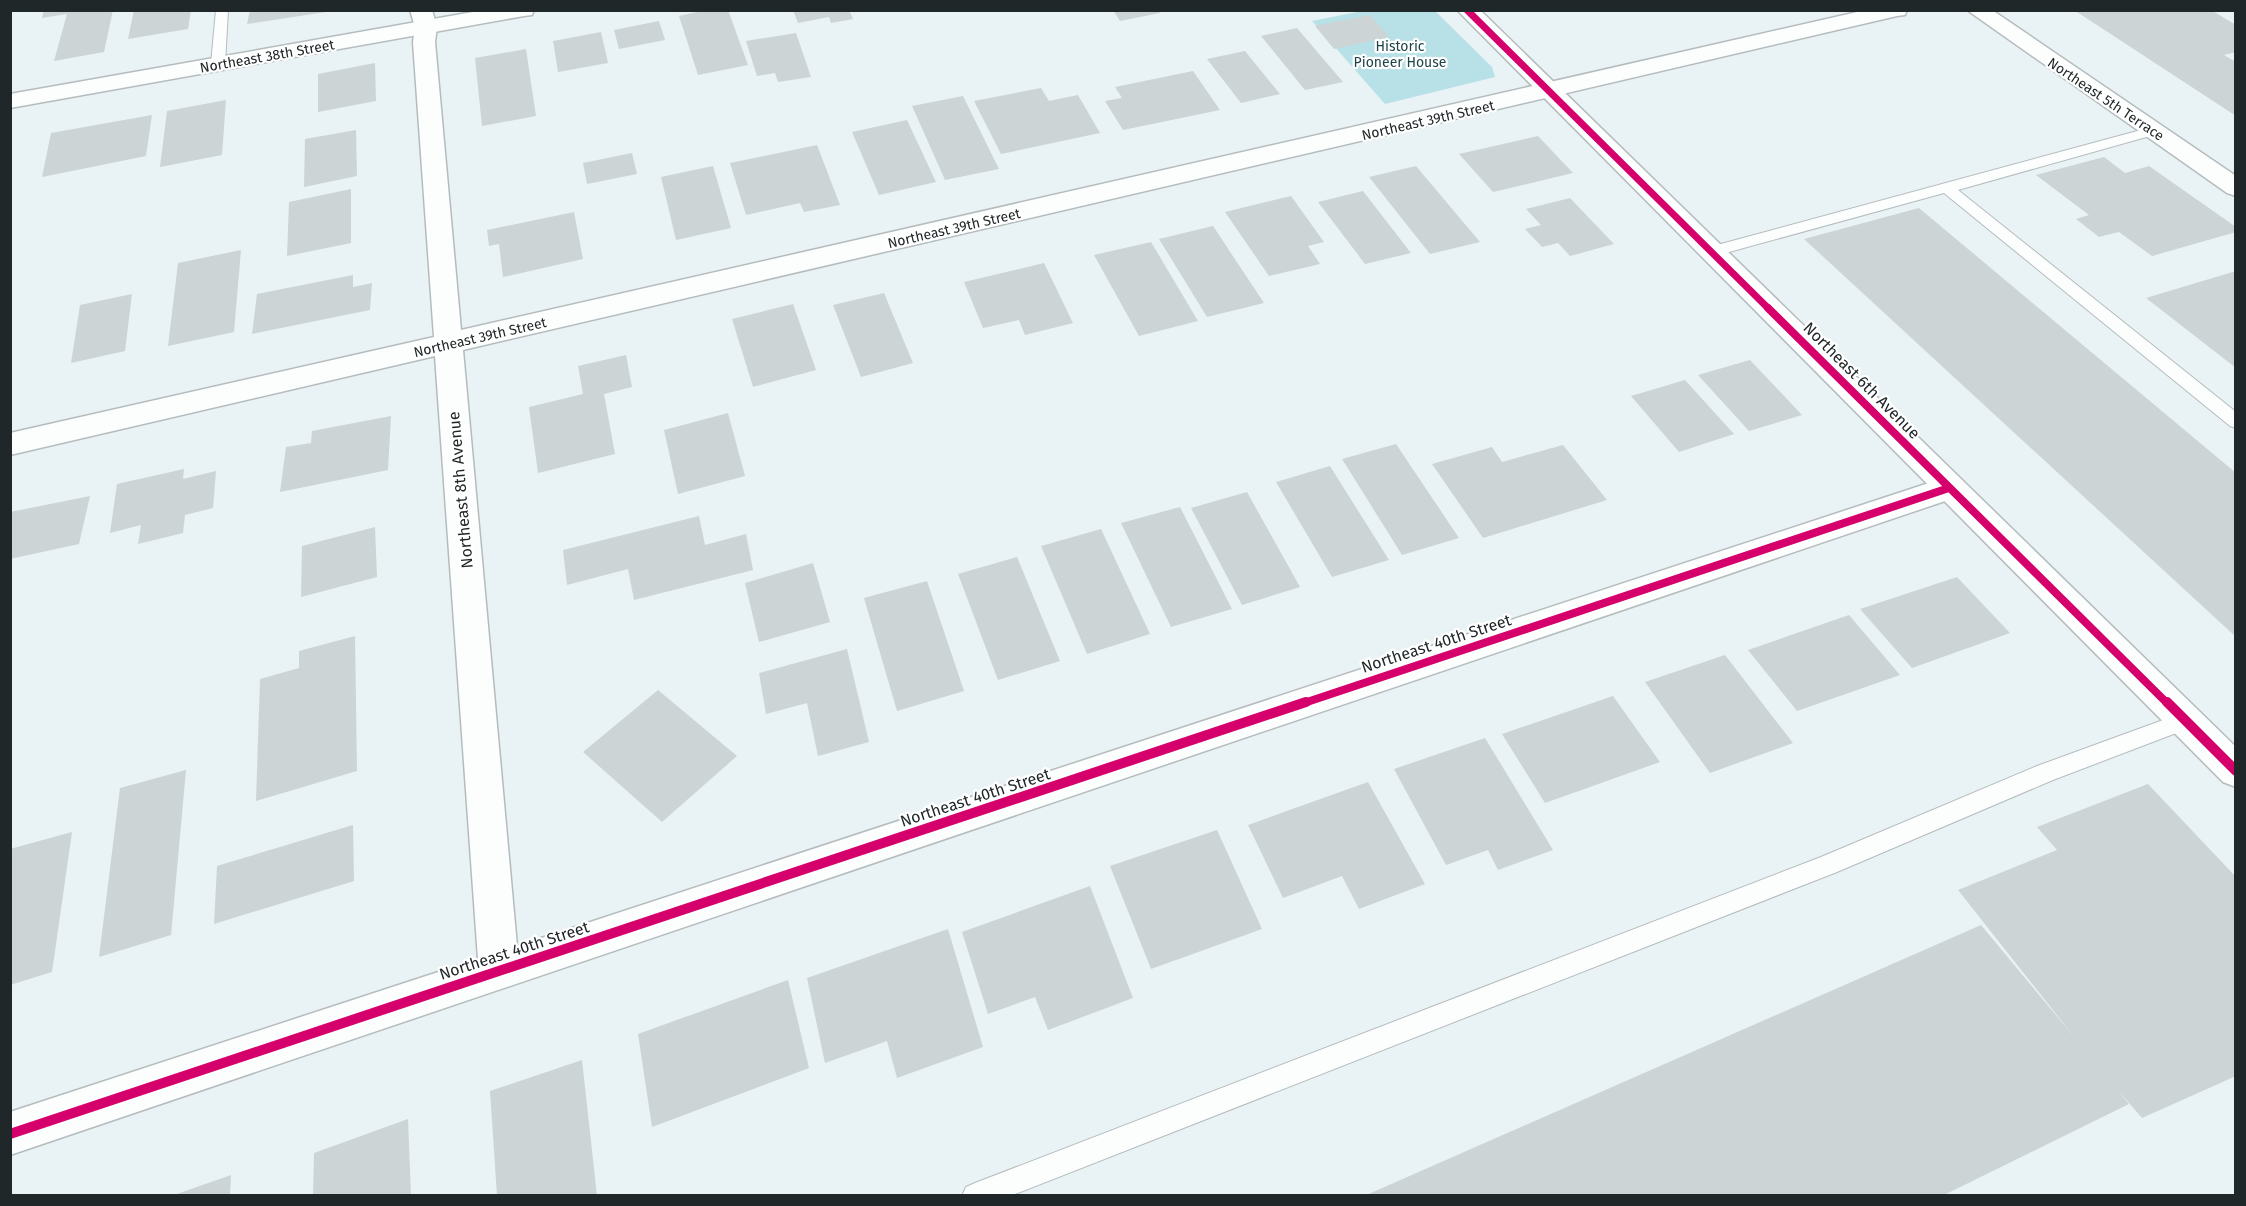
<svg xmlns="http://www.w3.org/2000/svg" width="2246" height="1206" viewBox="0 0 2246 1206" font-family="'Fira Sans',sans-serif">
	<rect width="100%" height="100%" fill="#e9f2f4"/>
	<path fill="#b7e0e7" d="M1362 11H1435L1492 67 1495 77 1385 104 1312 21Z"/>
	<path fill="#cdd4d6" d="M44 10H113L104 52 54 61 67 14 42 18Z
		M134 10H191L188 29 128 39Z
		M250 10H326V12L247 24Z
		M706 10H728L748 65 698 75 679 16Z
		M793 10H849L853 19 831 23 829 17 798 23Z
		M1113 10H1158L1160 13 1120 21Z
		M2074 10H2211L2236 25V52L2224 55 2236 62V116Z
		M1370 15 1389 37 1334 49 1315 26Z
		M659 21 665 40 619 49 614 30Z
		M1297 28 1343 82 1305 90 1261 36Z
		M601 32 608 63 558 72 553 41Z
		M796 33 811 77 778 82 775 73 757 76 746 41Z
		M526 49 536 116 482 126 475 58Z
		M1245 51 1280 94 1241 103 1207 59Z
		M375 63 376 101 318 112V74Z
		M1193 71 1220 110 1123 130 1105 101 1122 98 1115 87Z
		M1041 88 1049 101 1078 95 1100 133 1001 154 974 101Z
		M963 96 999 169 945 180 912 106Z
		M226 100 222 155 160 167 167 111Z
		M152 115 146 156 42 177 51 133Z
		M907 120 936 182 879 195 852 132Z
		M356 130 357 176 304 187 305 139Z
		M1538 136 1573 173 1493 192 1459 154Z
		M817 145 840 205 804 212 800 203 746 215 730 163Z
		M632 153 637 174 587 184 583 163Z
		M2104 157 2125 173 2149 166 2236 227V232L2152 256 2119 232 2099 237 2076 219 2089 215 2036 175Z
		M713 166 731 228 676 240 661 177Z
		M1416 166 1480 242 1430 254 1369 177Z
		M351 189V243L287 256 289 202Z
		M1363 191 1411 253 1365 264 1318 202Z
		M1291 196 1324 242 1308 246 1320 264 1269 276 1225 212Z
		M1570 198 1614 244 1570 256 1558 243 1542 247 1525 229 1541 225 1526 209Z
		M1919 208 2236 473V637L1804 239Z
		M574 212 583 259 503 277 499 244 489 246 487 230Z
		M1213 226 1264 303 1207 317 1159 239Z
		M1151 242 1198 321 1139 336 1094 255Z
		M241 250 234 332 168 346 178 263Z
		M1044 263 1073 323 1025 335 1019 320 983 328 964 282Z
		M2236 271V368L2146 298Z
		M353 275V287L372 283 370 310 252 334 257 294Z
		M884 293 913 363 861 377 833 305Z
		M132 294 125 351 71 363 80 305Z
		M793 304 816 370 753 387 732 319Z
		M626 355 632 387 604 394 615 454 538 473 529 407 583 394 578 366Z
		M1750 360 1802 415 1749 431 1698 375Z
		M1685 380 1734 434 1679 452 1631 396Z
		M728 413 745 476 678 494 664 430Z
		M391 416 388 470 280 492 286 447 311 443 312 431Z
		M1396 444 1459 538 1402 555 1342 459Z
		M1563 445 1607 500 1483 538 1432 464 1492 447 1502 462Z
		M1330 466 1389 560 1332 577 1276 482Z
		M184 469 183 479 216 471 213 508 185 515 183 533 138 544 141 525 110 533 117 484Z
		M1247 492 1300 587 1242 605 1191 508Z
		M90 496 79 544 10 559V512Z
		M1180 507 1232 609 1171 627 1121 523Z
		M699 516 705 545 746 534 753 570 634 600 628 569 567 585 563 550Z
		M375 527 377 577 301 597 302 546Z
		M1101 529 1150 634 1087 654 1041 546Z
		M1017 557 1060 661 998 680 958 574Z
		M813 563 830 622 759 642 745 583Z
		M1957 577 2010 633 1912 668 1860 609Z
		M927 581 964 691 897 711 864 598Z
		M1849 615 1900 675 1797 711 1748 650Z
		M355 636 357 771 256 801 260 679 299 668V651Z
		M847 649 869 742 818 756 807 703 766 714 759 673Z
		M1725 655 1793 743 1710 773 1645 682Z
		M658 690 737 756 662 822 583 752Z
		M1613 696 1660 762 1545 803 1502 734Z
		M1485 738 1553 850 1498 870 1488 850 1446 865 1394 769Z
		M186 770 171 935 99 957 120 788Z
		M1368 782 1425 884 1359 909 1342 876 1283 898 1248 825Z
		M2148 784 2236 877V1076L2142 1118 2117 1089 2129 1104 1942 1196H1364L1981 925 2075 1038 1958 890 2057 850 2037 827Z
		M353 825 354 881 214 924 217 866Z
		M1217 830 1262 929 1151 969 1110 866Z
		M72 832 52 972 10 985V849Z
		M1090 886 1133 998 1048 1030 1035 997 988 1014 962 932Z
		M948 929 983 1047 897 1078 887 1041 825 1063 807 978Z
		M788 980 809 1068 652 1127 638 1034Z
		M582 1060 597 1196H497L490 1091Z
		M408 1119 411 1196H313L314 1153Z
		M231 1175 230 1196H174V1195Z"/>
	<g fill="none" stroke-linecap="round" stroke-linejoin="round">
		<defs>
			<path id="service" d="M216 10H228L225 64 218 68 211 64Z
				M2152 127 2159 131 2157 134 1958 190 2236 412V428L2230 426 1944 193 1711 257 1703 252 1706 248Z
				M2185 712 2192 715 2195 721 2192 727 2053 780 1837 872 1010 1196H962L966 1187 975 1183 1821 857 2037 766Z"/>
			<path id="minor" d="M410 10H432L437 27 435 42 461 330 1866 10H1907L1905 15 1897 16 463 350 517 946 1938 480 1949 476 1960 480 1964 488 1960 496 10 1155V1112L478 959 435 356 10 455V433L434 337 413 42 415 27Z
				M1967 10H1992L2236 176V196L2227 193Z"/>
			<path id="tertiary" d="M484 10H534L532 15 524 16 10 108V94Z
				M1457 10H1480L2236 747V787L2223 782Z"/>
		</defs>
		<use href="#service" stroke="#b5bcbe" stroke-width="2"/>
		<use href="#minor" stroke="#b5bcbe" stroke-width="3"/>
		<use href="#tertiary" stroke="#b5bcbe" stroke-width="3"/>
		<use href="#service" fill="#fcfdfd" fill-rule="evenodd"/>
		<use href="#minor" fill="#fcfdfd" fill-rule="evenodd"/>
		<use href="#tertiary" fill="#fcfdfd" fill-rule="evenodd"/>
		<defs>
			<path id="cycleway-far2" d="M1467 10 1770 310"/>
			<path id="cycleway-far1" d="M1768 308 2168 704
				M1301 704 1949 488"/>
			<path id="cycleway" d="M2167 702 2236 771
				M10 1134 1306 702"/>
		</defs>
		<use href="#cycleway-far2" stroke="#fff" stroke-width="10"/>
		<use href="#cycleway-far1" stroke="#fff" stroke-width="12"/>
		<use href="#cycleway" stroke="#fff" stroke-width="14"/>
		<use href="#cycleway-far2" stroke="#d6006c" stroke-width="7"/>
		<use href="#cycleway-far1" stroke="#d6006c" stroke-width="8"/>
		<use href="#cycleway" stroke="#d6006c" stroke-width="10"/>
	</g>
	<g text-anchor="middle" stroke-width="4.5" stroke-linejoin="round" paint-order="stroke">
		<g font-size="14" fill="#1f4348" stroke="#fff">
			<text x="1400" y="51">Historic<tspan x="1400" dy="16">Pioneer House</tspan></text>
		</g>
		<g font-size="14" fill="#202728" stroke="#fff">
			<text transform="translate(267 56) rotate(-10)" y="5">Northeast 38th Street</text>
			<text transform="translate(2106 99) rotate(34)" y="5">Northeast 5th Terrace</text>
			<text transform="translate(1428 120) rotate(-13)" y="5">Northeast 39th Street</text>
			<text transform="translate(954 228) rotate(-13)" y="5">Northeast 39th Street</text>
			<text transform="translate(480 337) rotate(-13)" y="5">Northeast 39th Street</text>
		</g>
		<g font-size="16" fill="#202728" stroke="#fff">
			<text transform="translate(1862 380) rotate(45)" y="6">Northeast 6th Avenue</text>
			<text transform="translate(460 490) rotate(-95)" y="6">Northeast 8th Avenue</text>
			<text transform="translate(1436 643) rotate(-18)" y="6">Northeast 40th Street</text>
			<text transform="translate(975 797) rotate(-18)" y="6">Northeast 40th Street</text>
			<text transform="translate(514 950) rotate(-18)" y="6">Northeast 40th Street</text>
		</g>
	</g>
	<rect width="2246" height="1206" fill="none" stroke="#202728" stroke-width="24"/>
</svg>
